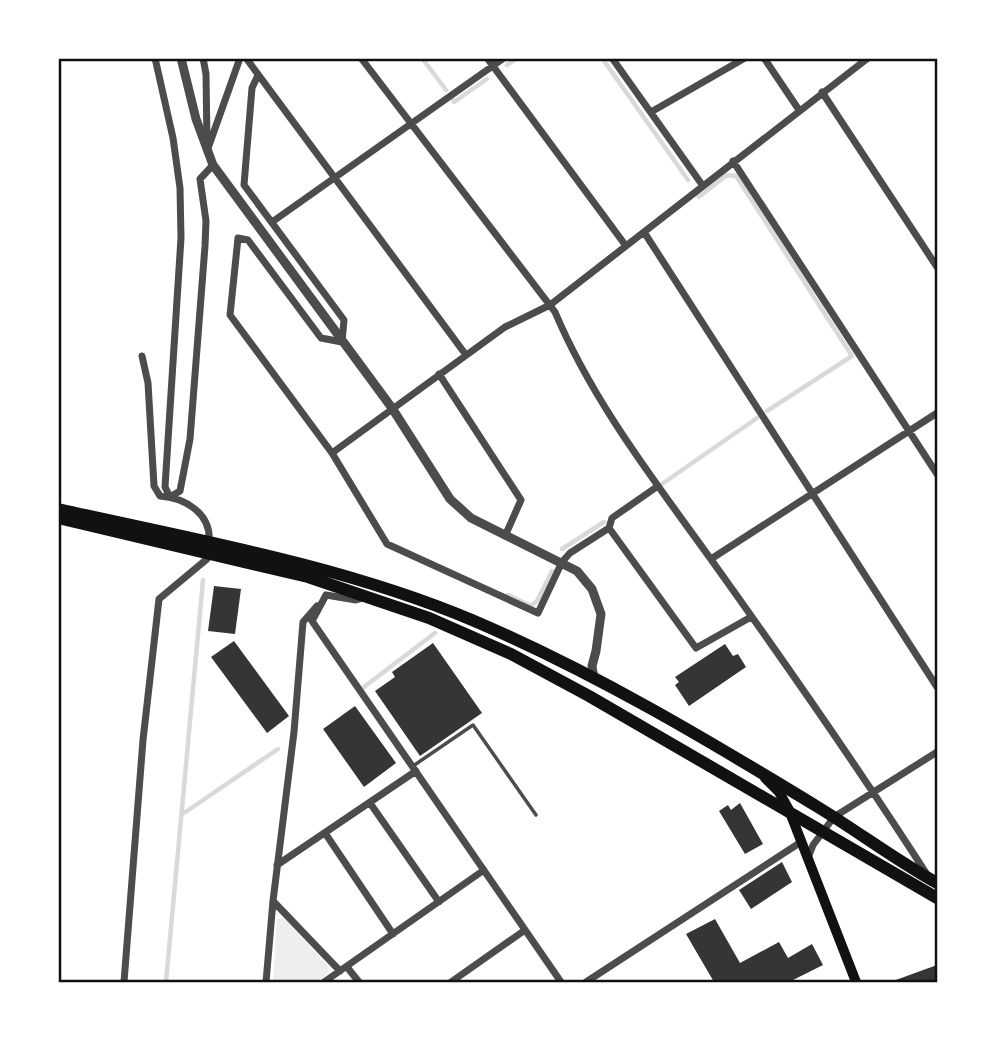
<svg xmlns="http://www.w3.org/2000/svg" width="995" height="1040" viewBox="0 0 995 1040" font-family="Lato,sans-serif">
	<rect width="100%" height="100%" fill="#fff"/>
	<path fill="#eee" d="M284 918 328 966 329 973 316 982H273L277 919Z"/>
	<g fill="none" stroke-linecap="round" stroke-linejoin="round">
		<path stroke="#d9d9d9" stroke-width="4.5" d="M422 58 446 90
			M602 58 688 180
			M507 65 517 58
			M453 100 454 102 487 79
			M698 195 699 197 727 175 736 176 852 356 767 411
			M662 484 757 418
			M562 549 604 522
			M508 595 531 606 537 601 552 571
			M364 687 435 633
			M184 813 278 749
			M166 982 203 580"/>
	</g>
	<path fill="#353535" d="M214 586 241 589 235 634 208 631Z
		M234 641 289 716 267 733 211 657Z
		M433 643 482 713 420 756 375 691 395 677 392 672Z
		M725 644 733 656 738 654 746 667 689 706 675 685 679 682 675 677Z
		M355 706 396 763 364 787 323 729Z
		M740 803 763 844 745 854 719 811 728 805 731 810Z
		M782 862 792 882 751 909 739 890Z
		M715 919 740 963 779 942 788 958 812 944 823 965 789 982H714L686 934Z
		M937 965V982H893V981Z"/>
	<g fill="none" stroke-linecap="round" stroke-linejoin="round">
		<path stroke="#4c4c4c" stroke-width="3.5" d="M413 766 473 725 536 815"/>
		<path stroke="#4c4c4c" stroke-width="7" d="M155 58 173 138 180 188 181 238 165 487 170 497
			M203 58 206 74 207 144
			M246 58 466 355
			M361 58 555 312C593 402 654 480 710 558 783 660 858 767 926 873
			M487 58 626 246
			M612 58 703 186
			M764 58 799 110
			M258 75 252 88 244 185 344 320 342 342 321 338 248 240 238 238 230 315 332 453 387 544 538 613 562 562 570 553 609 528 696 648 751 617
			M822 92 937 267
			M651 112 745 58
			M207 151 240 58
			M733 161 937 474
			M272 222 504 58
			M644 232 937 687
			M142 356 148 383 154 486 160 496C186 498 212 514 209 543
			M439 374 521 500 505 536
			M332 453 505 327 550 305 868 58
			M170 497 180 491 190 439 205 246 206 221 200 179 213 165
			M609 528 612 518 658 486
			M711 559 937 413
			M326 595 312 621 561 982
			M326 595 356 600 363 598
			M370 803 439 902
			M325 833 393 934
			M808 858 813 845 834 817 937 752
			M277 865 416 771
			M273 901 340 971
			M347 967 359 982
			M124 982 143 740 159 599 207 559 208 552
			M266 982 273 901 294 732 303 622 317 606
			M324 982 484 870
			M451 982 525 930
			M586 982 801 842"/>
		<path stroke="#4c4c4c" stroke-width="9" d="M181 58 196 119 213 165 392 408 450 499 471 518 577 571 592 589 601 614 596 651 592 666 594 679"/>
		<path stroke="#111" stroke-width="10" d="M765 778 779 792 789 810 856 982"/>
		<path stroke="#111" stroke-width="12" d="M58 509C196 540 341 565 472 620 594 672 708 740 821 809 860 833 897 861 937 883
			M58 518 308 577 429 618 511 654 589 696 937 898"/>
	</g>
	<rect width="995" height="1040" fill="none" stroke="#ffffff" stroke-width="119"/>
	<rect x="60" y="60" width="876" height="921" fill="none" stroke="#111" stroke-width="2.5"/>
</svg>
